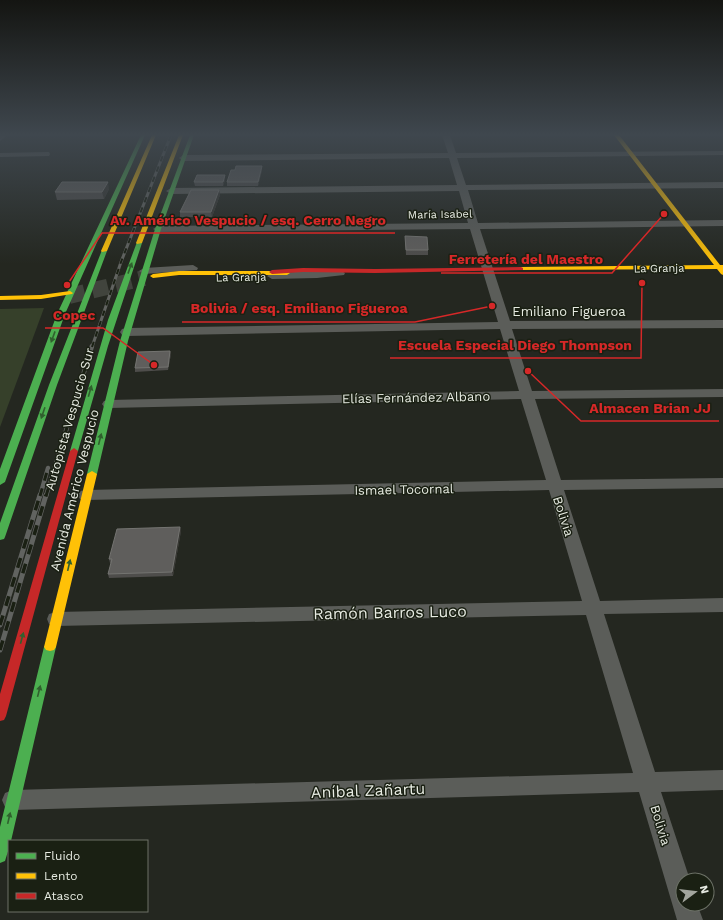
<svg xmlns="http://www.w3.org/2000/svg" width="723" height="920" viewBox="0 0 723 920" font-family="'Work Sans',sans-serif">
	<rect width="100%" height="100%" fill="#242720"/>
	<path fill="#36402a" d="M44 308 0 427V309Z"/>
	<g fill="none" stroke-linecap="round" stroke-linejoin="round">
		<path stroke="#41443d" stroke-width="16" stroke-dasharray="16 8" stroke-linecap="butt" d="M69 296 144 278"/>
		<path fill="#5b5d59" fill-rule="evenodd" d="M0 135H8L0 141Z
			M442 135H450L456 153 723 151V155L457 158 466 185 723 182V188L468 190 478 223 723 220V226L480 229 510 321 723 320V328L512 329 532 391 723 389V397L535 399 561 480 723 478V488L564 490 600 601 723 598V612L604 614 655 772 723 770V790L661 792 690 880H683V904H697L703 920H677L639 792 13 810 5 807 2 800 5 793 13 790 633 773 586 615 56 626 49 624 47 619 49 614 56 612 582 601 549 490 86 500 80 499 78 495 80 491 86 490 546 480 521 399 109 408 104 407 102 404 104 401 109 400 519 391 500 329 126 336 122 335 120 332 122 329 126 328 498 322 470 229 158 232 153 229 158 226 468 223 459 191 171 194 166 191 171 188 457 185 449 158 183 161 179 158 183 155 448 153Z
			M46 152H49L50 154 49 156 0 157V153Z
			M193 265 198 268 197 270 144 274 139 271 144 268Z
			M340 270 345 273 344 275 317 278 272 279 267 276 272 273Z"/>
		<path fill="#4caf50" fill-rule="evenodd" d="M141 135H145L65 314 5 482 0 485V469L57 314Z
			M190 135H194L161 229 128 341 97 474 92 477 89 476 87 474 120 341 155 229Z
			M137 242 142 243 108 346 78 451 74 454 71 453 70 451 108 320Z
			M102 250 107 251 57 385 5 537 4 539 0 540V523L49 385Z
			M50 643 54 644 56 647 11 841H9V848L5 861 0 863V827L44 647 46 644Z"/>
		<path fill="#ffc107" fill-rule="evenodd" d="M152 135H156L107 251 102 252 101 251Z
			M179 135H183L142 243 137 244 136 243Z
			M614 135H619L720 265H723V275L721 274 717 269 519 270V268L521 267 714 265Z
			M179 271H287L290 273 287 275H179L153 278 150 276 153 274Z
			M70 291 73 293 72 294 41 299 0 300V296L41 295Z
			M92 471 97 474 56 647 54 650 50 651 46 650 44 647 87 474Z"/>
		<path fill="#c62828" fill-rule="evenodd" d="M521 267 523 268V270L375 273 303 272 272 274 269 272 272 270 303 268 375 269Z
			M74 448 78 451 6 716 4 720 0 721V694L70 451Z"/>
		<defs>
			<path id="rail-far2" d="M92 347 121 262 171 135"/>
			<path id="rail-far1" d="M40 496 48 468
				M46 496 92 346"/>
			<path id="rail" d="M0 625 40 495
				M0 650 46 495"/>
		</defs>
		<use href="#rail-far2" stroke="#616360" stroke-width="3"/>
		<use href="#rail-far1" stroke="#616360" stroke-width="4.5"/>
		<use href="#rail" stroke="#616360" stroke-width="5"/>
		<use href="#rail-far2" stroke="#1a2013" stroke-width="2" stroke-dasharray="5.5" stroke-linecap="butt"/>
		<use href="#rail-far1" stroke="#1a2013" stroke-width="3" stroke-dasharray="8" stroke-linecap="butt"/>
		<use href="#rail" stroke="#1a2013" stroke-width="3.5" stroke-dasharray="10" stroke-linecap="butt"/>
	</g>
	<path fill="#4e4d4b" d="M262 170 258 186H227V182Z
		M225 180 223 186H195L194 182Z
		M109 189 104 199 57 200 55 192Z
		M219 190 220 195 212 217H180V212Z
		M405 236 428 250V255H406Z
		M170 351 171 354 168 370 135 372V368Z
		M180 527 181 531 173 576 109 578 108 574 111 563H110L109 559Z"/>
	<path fill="#373733" d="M262 166V170L258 186V182Z
		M225 175V180L223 186V182Z
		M108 182 109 189 104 199 102 192Z
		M219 190 220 195 212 217 211 212Z
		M170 351 171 354 168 370V367Z
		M180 527 181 531 173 576 172 572Z"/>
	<path fill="#5f5e5c" stroke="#747471" d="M236 166H262L258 182H227L231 170H235Z
		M197 175H225L223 182H194Z
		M62 182H108L102 192H55Z
		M191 190H219L211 212H180Z
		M405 236 427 237 428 250H406Z
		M170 351 168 367 135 368 138 352Z
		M180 527 172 572 108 574 112 559H109L117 529Z"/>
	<defs><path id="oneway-solid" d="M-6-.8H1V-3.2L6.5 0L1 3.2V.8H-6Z"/></defs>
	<g fill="#30602e">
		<use href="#oneway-solid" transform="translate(130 268) rotate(-70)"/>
		<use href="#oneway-solid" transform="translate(53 337) rotate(110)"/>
		<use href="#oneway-solid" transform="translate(90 391) rotate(-74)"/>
		<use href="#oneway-solid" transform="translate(43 413) rotate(109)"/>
		<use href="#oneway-solid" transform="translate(100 439) rotate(-76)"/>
		<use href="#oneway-solid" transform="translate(69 565) rotate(-77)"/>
		<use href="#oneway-solid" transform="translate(22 638) rotate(-75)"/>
		<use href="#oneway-solid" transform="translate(39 691) rotate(-76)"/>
		<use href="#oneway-solid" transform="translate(9 818) rotate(-77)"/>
	</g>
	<linearGradient id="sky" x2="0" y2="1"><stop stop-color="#141512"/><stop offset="0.51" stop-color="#3f474e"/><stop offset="1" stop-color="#3f474e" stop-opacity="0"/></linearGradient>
	<rect width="723" height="264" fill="url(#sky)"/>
	<g text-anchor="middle" stroke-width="3" stroke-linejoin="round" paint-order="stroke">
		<g font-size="11" fill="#e7ebe2" stroke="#1a2013">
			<text transform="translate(440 214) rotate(-1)" y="4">María Isabel</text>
			<text transform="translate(659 268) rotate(-1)" y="4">La Granja</text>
			<text transform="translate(241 277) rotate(-1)" y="4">La Granja</text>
		</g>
		<g font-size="13" fill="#e7ebe2" stroke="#1a2013">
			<text x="569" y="316">Emiliano Figueroa</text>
			<text transform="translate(416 397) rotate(-1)" y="5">Elías Fernández Albano</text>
			<text transform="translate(69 419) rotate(-74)" y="5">Autopista Vespucio Sur</text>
			<text transform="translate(404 489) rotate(-1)" y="5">Ismael Tocornal</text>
			<text transform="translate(74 490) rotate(-76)" y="5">Avenida Américo Vespucio</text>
			<text transform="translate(564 516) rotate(72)" y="5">Bolivia</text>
			<text transform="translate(661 825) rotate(73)" y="5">Bolivia</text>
		</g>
		<g font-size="16" fill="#e7ebe2" stroke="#1a2013">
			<text transform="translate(390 612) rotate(-1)" y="6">Ramón Barros Luco</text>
			<text transform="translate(368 790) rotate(-2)" y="6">Aníbal Zañartu</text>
		</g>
	</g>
	<path fill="none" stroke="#d62828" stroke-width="1.5" d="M67 285L102 233H395M664 214L612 273H441M492 306L415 322H182M154 365L103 328H45M642 283L641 358H390M528 371L581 421H719"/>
	<g fill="#d62828" stroke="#1a2013" stroke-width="1.5">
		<circle cx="67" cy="285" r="4"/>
		<circle cx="664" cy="214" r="4"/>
		<circle cx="492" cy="306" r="4"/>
		<circle cx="154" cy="365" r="4"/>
		<circle cx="642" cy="283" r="4"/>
		<circle cx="528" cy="371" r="4"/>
	</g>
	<g font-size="14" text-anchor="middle" font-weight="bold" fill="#d62828" stroke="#1a2013" stroke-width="3" stroke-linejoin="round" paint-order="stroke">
		<text x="248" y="225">Av. Américo Vespucio / esq. Cerro Negro</text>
		<text x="526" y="264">Ferretería del Maestro</text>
		<text x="299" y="313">Bolivia / esq. Emiliano Figueroa</text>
		<text x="74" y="320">Copec</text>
		<text x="515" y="350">Escuela Especial Diego Thompson</text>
		<text x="650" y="413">Almacen Brian JJ</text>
	</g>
	<rect x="8" y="840" width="140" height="72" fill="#1a2013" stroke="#6c7166"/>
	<rect x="16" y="853" width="20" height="6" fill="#4caf50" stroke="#6c7166"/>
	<text x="44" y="860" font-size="12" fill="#e7ebe2">Fluido</text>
	<rect x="16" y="873" width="20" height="6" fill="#ffc107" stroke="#6c7166"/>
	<text x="44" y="880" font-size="12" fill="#e7ebe2">Lento</text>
	<rect x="16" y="893" width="20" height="6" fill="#c62828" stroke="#6c7166"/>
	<text x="44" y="900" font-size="12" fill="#e7ebe2">Atasco</text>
	<g transform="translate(695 892) rotate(75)"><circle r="19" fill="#1a2013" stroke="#6c7166"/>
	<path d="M0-3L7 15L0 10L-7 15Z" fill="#a3a69e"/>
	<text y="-6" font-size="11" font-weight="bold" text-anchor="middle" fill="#e7ebe2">N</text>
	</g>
</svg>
